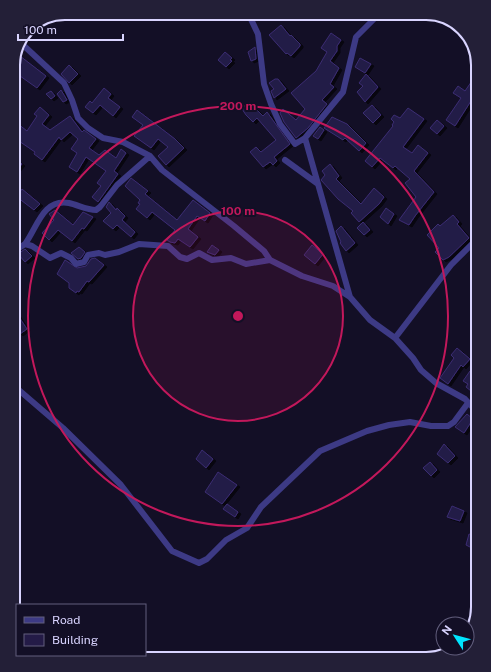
<svg xmlns="http://www.w3.org/2000/svg" width="491" height="672" viewBox="0 0 491 672" font-family="'Public Sans',sans-serif">
	<defs>
		<filter id="shadow"><feDropShadow dx="3" dy="2" stdDeviation="0" flood-color="#0009"/></filter>
	</defs>
	<rect width="100%" height="100%" fill="#130f26"/>
	<path fill="#241b47" stroke="#3b2d73" filter="url(#shadow)" d="M281 25 290 36 291 35 300 44V46L291 56 287 53 286 54 269 35Z
		M331 33 341 40 337 46V51L330 61 339 68 330 84 334 87 322 100 327 104 308 128 296 138 284 122 280 113 283 109 296 120 305 109 291 93 316 71 327 52 321 48Z
		M255 47 256 59 251 61 248 52Z
		M225 52 232 58 230 60 232 61 226 67 218 60Z
		M20 56 46 76 37 88 13 71V64Z
		M360 58 371 64 365 73 355 67Z
		M69 65 78 74 69 83 61 74Z
		M478 72V90L455 126 446 120 461 98 453 93 458 86 465 91Z
		M366 74 378 87 365 102 357 92 363 86 359 83Z
		M275 79H278L286 89 274 98 271 91 274 89 269 83Z
		M104 88 111 94 108 98 120 107 113 116 100 105 93 113 85 107 90 101 92 103Z
		M61 90 67 100 63 102 57 94Z
		M51 91 55 96 51 99 46 94Z
		M249 102 263 116 267 112 290 144 274 157 277 161 273 165 270 162 263 167 250 152 256 147 261 152 276 140 257 118 253 122 246 115 242 109Z
		M372 105 381 115 373 123 363 113Z
		M40 107 49 115 42 124 50 130 70 116 82 132 84 130 96 139 89 148 99 155 105 150 116 158 121 149 126 153 114 171 118 174 98 202 92 197 101 186 97 183 106 171 86 157 77 172 69 167 77 153 71 149 78 139 70 132 61 140 59 137 42 160 34 154 35 152 13 137V120L27 131 37 116 34 114Z
		M408 108 424 119 403 147 412 153 418 145 428 153 414 171 434 192 415 216 409 225 399 220 416 197 405 183 410 179 395 166 393 168 380 158 372 167 365 161 393 126 392 125 394 122 391 119 394 115 400 118Z
		M137 110 175 139 184 148 166 165 158 156 168 147 158 139 151 148 134 136 143 125 132 117Z
		M332 117 347 124 366 143 359 151 345 138 343 140 324 128Z
		M437 120 444 126 437 134 430 128Z
		M320 127 324 130 318 139 313 136Z
		M13 157 22 164 16 171 13 168Z
		M330 164 339 176 336 179 361 204 374 188 384 197 379 204 359 222 351 213 353 211 338 199 321 180 325 175 322 171Z
		M131 178 148 191 145 194 177 220 193 200 210 213 205 221 197 216 188 229 198 237 190 247 178 239 175 243 170 242 167 240 175 230 152 212 147 218 136 209 140 204 138 203 140 200 125 186Z
		M16 188 20 192 22 189 40 204 34 210 13 194Z
		M109 202 116 210 117 208 125 216 122 220 135 232 131 237 117 225 113 229 103 221 111 213 106 207Z
		M386 208 394 214 388 224 380 217Z
		M55 210 73 225 83 212 93 217 84 229 82 228 72 241 58 230 49 240 42 233 54 220 49 214Z
		M453 215 459 222 457 224 469 238 449 257 443 260 435 252 439 248 427 235 438 224 440 226Z
		M363 222 370 230 364 235 357 228Z
		M341 226 355 243 346 251 340 243 341 242 336 231Z
		M212 245 219 250 215 255 207 252Z
		M312 245 323 254 315 264 304 255Z
		M79 247 85 252 81 258 78 259 71 253Z
		M25 249 32 256 25 262 18 254Z
		M95 258 104 265 89 282 87 281 79 292 77 291 76 293 69 288V283L57 274 65 260 77 268 86 266 91 259Z
		M13 308 27 329 20 334 13 325Z
		M478 336V351L471 344Z
		M457 348 470 359 463 367 461 365 448 384 440 378 454 358 451 355Z
		M470 371 478 377V381L471 391 466 387 468 384 463 381Z
		M467 414 473 419 464 433 455 427Z
		M444 444 455 456 448 463 437 454Z
		M202 450 213 459 206 468 196 459Z
		M430 462 437 470 431 476 423 468Z
		M218 472 237 485 222 504 205 492Z
		M227 504 238 512 235 517 223 509Z
		M452 506 464 511 460 521 447 517Z
		M469 534 478 537V551L466 545Z"/>
	<g fill="none" stroke-linecap="round" stroke-linejoin="round">
		<path stroke="#3d3a85" stroke-width="6" d="M248 13 258 34 264 84 271 104 280 124 295 144 305 138
			M22 44 64 83 72 100 78 118 88 128 103 138 123 142 150 156 162 170 234 226 264 251 270 260
			M285 160 318 184
			M25 244C37 228 43 198 69 203 78 205 87 210 96 210L100 207 117 185 150 156
			M13 252 25 244 32 246 50 258 61 253 71 258 76 264 84 262 88 255 99 253 105 255 119 252 139 244 168 246 180 257 187 259 199 253 212 260 231 258 246 264 270 260 302 276 333 286 350 297 370 320 395 338 413 358 421 370 436 383 465 399 478 413
			M350 297 305 138 343 92 356 37 380 13
			M395 338 451 265 478 238
			M13 385 63 428 121 485 172 551 199 563 207 559 226 540 247 528 261 507 320 451 367 431 389 425 410 422 431 426H448L454 422 468 403"/>
	</g>
	<circle cx="238" cy="316" r="105" fill="#c2185b" fill-opacity=".12"/>
	<g fill="none" stroke="#c2185b" stroke-width="2">
		<circle cx="238" cy="316" r="105"/>
		<circle cx="238" cy="316" r="210"/>
	</g>
	<path d="M0 0H491V672H0ZM65 20H426A45 45 0 0 1 471 65V607A45 45 0 0 1 426 652H65A45 45 0 0 1 20 607V65A45 45 0 0 1 65 20Z" fill="#231f37" fill-rule="evenodd"/>
	<path fill="none" stroke="#d9d4ff" stroke-width="2" d="M65 20H426A45 45 0 0 1 471 65V607A45 45 0 0 1 426 652H65A45 45 0 0 1 20 607V65A45 45 0 0 1 65 20Z"/>
	<circle cx="238" cy="316" r="6" fill="#c2185b" stroke="#130f26" stroke-width="2"/>
	<g font-size="12" text-anchor="middle" font-weight="bold" fill="#c2185b" stroke="#130f26" stroke-width="4" stroke-linejoin="round" paint-order="stroke">
		<text x="238" y="110">200 m</text>
		<text x="238" y="215">100 m</text>
	</g>
	<rect x="16" y="604" width="130" height="52" fill="#130f26" stroke="#625e7d"/>
	<rect x="24" y="617" width="20" height="6" fill="#3d3a85" stroke="#625e7d"/>
	<text x="52" y="624" font-size="12" fill="#d9d4ff">Road</text>
	<rect x="24" y="634" width="20" height="12" fill="#241b47" stroke="#625e7d"/>
	<text x="52" y="644" font-size="12" fill="#d9d4ff">Building</text>
	<g transform="translate(455 636) rotate(306)"><circle r="19" fill="#130f26" stroke="#625e7d"/>
	<path d="M0-3L7 15L0 10L-7 15Z" fill="#00e5ff"/>
	<text y="-6" font-size="11" font-weight="bold" text-anchor="middle" fill="#d9d4ff">N</text>
	</g>
	<path d="M18 34v6h105v-6" fill="none" stroke="#d9d4ff" stroke-width="2"/>
	<text x="24" y="34" font-size="12" fill="#d9d4ff" stroke="#130f26" stroke-width="3" paint-order="stroke">100 m</text>
</svg>
